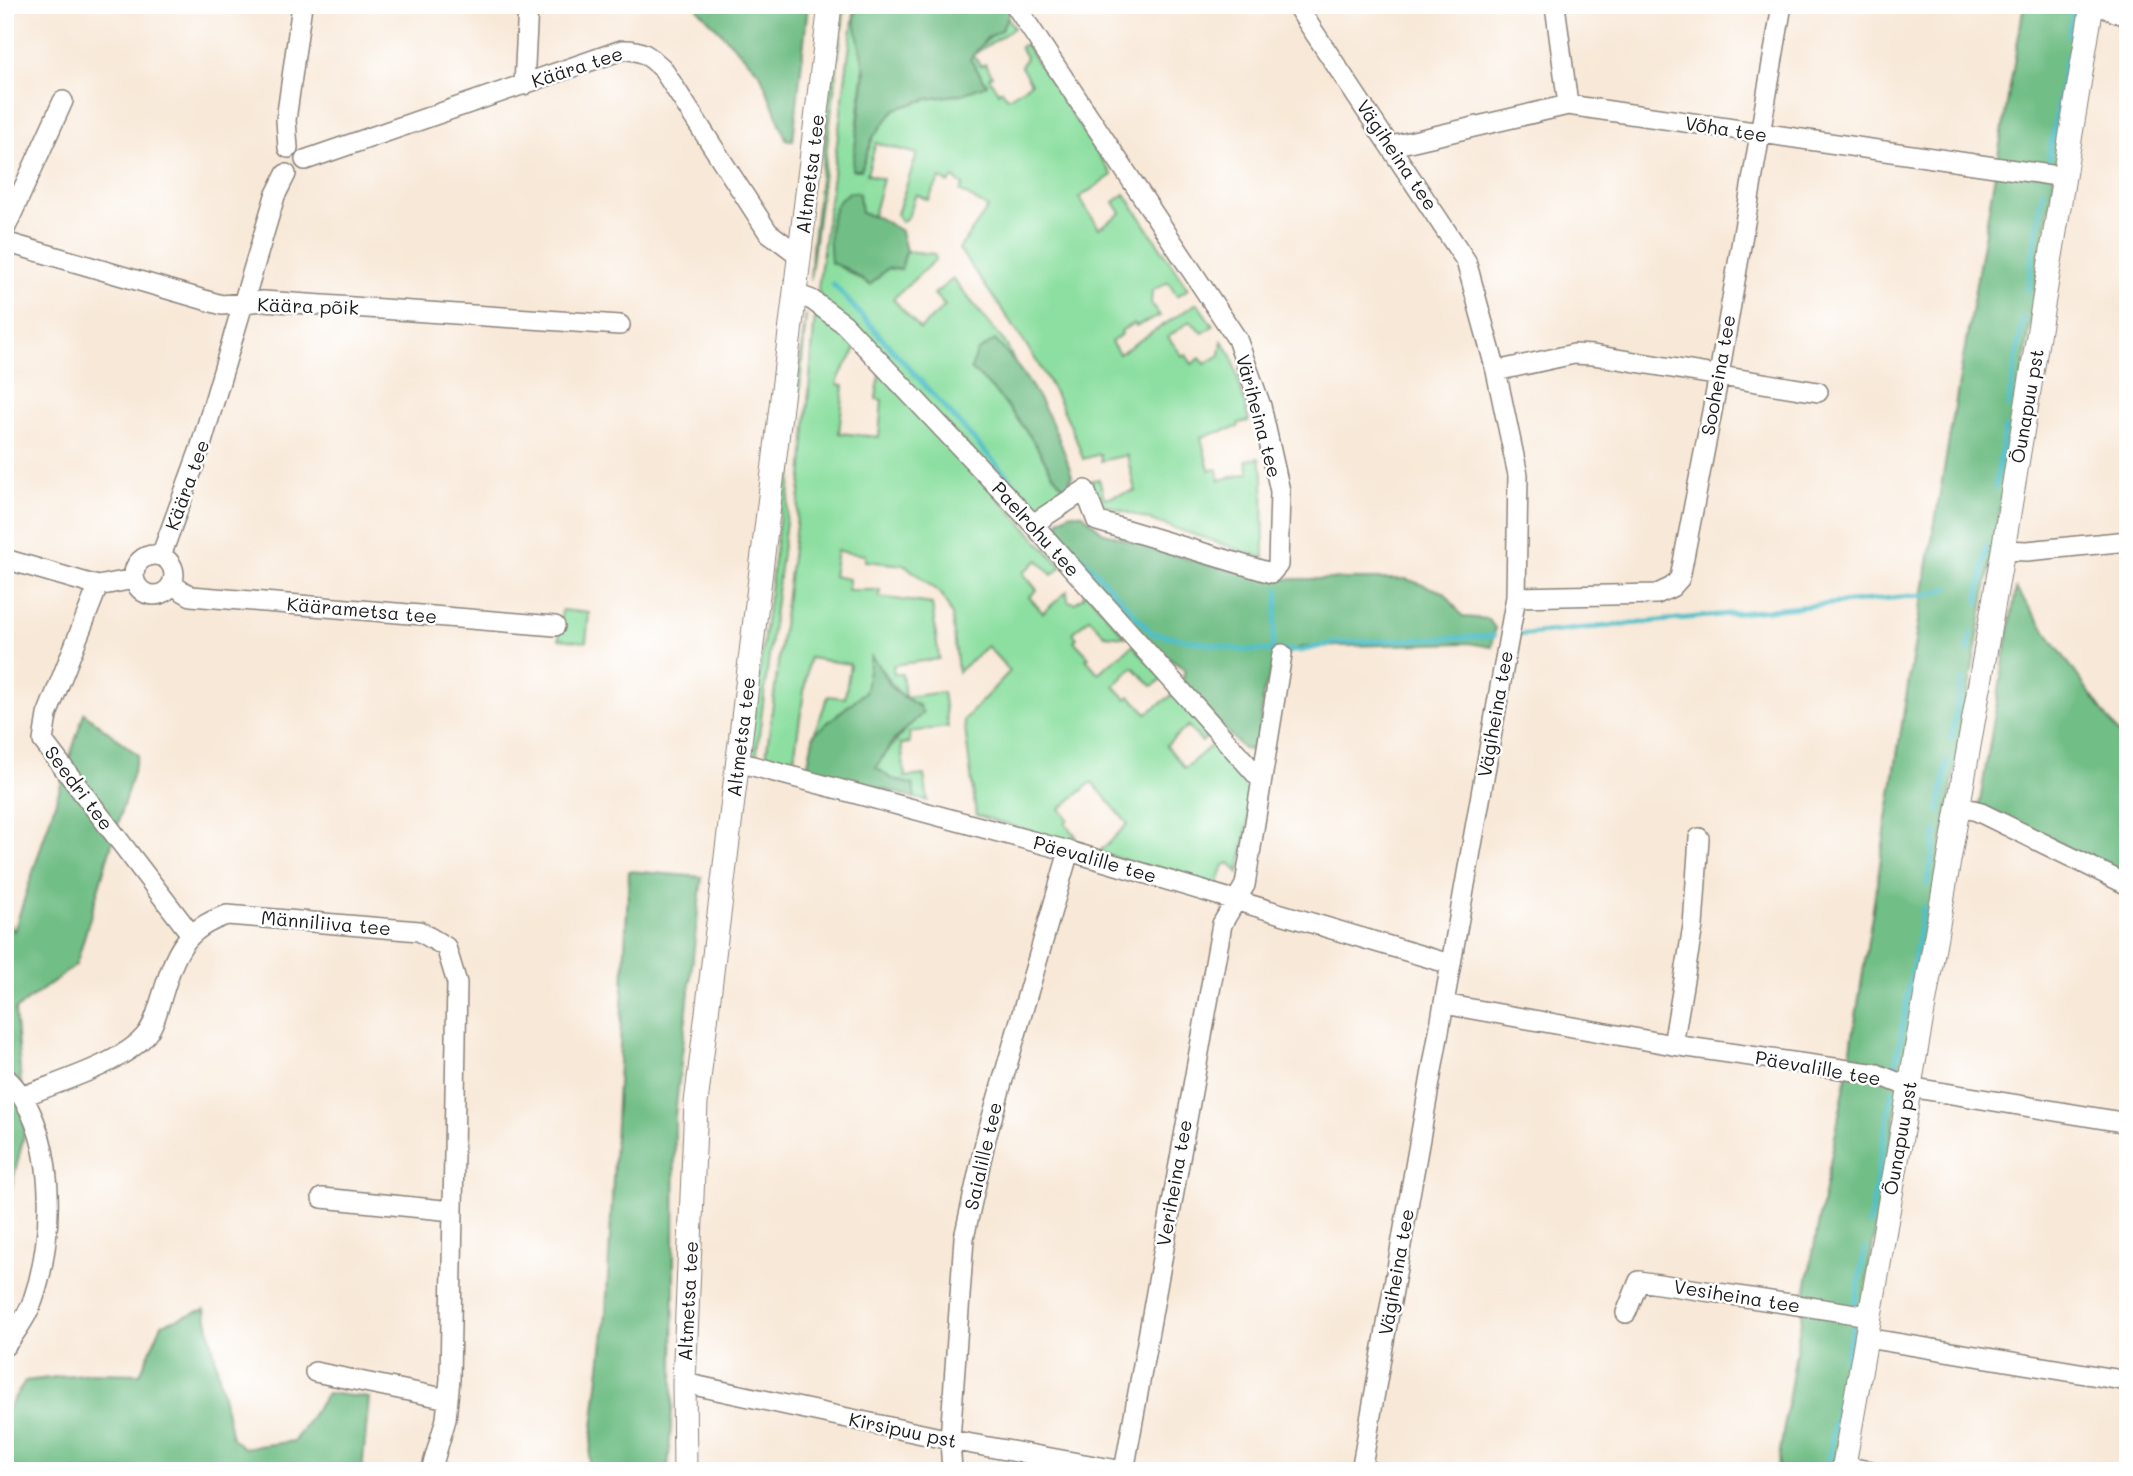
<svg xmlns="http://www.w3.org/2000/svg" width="2133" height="1476" viewBox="0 0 2133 1476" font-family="Mali,sans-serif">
	<rect width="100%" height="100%" fill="#fff"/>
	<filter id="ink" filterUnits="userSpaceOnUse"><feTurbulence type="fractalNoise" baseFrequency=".0143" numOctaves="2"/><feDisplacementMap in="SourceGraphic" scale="14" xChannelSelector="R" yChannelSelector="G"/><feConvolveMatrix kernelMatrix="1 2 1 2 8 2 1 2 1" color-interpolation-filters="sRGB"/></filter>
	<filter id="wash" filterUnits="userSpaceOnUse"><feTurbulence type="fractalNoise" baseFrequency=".00686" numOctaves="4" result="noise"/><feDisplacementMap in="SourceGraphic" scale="28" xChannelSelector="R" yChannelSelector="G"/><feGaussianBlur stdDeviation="1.57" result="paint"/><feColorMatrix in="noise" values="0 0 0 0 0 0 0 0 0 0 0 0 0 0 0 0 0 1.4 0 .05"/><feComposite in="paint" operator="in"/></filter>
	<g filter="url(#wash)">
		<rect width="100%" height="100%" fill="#f8e8d7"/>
		<path fill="#8cdfa0" stroke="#547e5e" stroke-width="2" d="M840 5H845L810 281 812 249Z
			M855 5H870L853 170H861L873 137 895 109 927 99 962 94 987 84 970 59C981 42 999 34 1007 17L1014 28 973 55 981 66 985 64 992 75 989 78 998 92 1002 90 1008 98 1031 83 1021 67 1026 57 1020 47 1025 44 1112 175 1079 198 1099 228 1121 213 1114 202 1125 194 1188 289 1177 296 1168 282 1152 291 1151 303 1160 316 1136 326 1134 323 1121 331 1122 334 1111 342 1119 354 1197 303 1213 326 1203 333 1190 321 1168 337 1183 357 1186 355 1192 364 1200 358 1205 364 1220 355 1222 341 1232 356 1249 421 1239 423 1238 427 1201 437 1209 470 1217 469 1219 480 1249 473 1246 460 1259 458 1263 473 1264 558 1096 502 1090 481 1099 479 1104 498 1135 491 1127 455 1101 461 1100 454 1083 459C1059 382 1005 315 959 249L988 208 960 191 963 185 953 178 949 183 940 178 928 200 916 194 908 217 901 222 897 214 917 154 876 143 867 174 883 179 873 216 861 213 840 267 870 285 888 268 901 270 906 251 934 254 936 259 893 299 920 329 945 306 934 294 953 279 1006 344 1015 362 995 340 971 369C997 391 1016 415 1035 444 1045 459 1051 476 1066 489L1060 500 1035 514 821 298 818 289Z
			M806 314 796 441 756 759 749 753Z
			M815 314 857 344C853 361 840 368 837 385L844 386 839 433 879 437 882 400 876 399 880 369 1062 567 1052 575 1038 560 1023 573 1037 590 1029 597 1043 613 1067 591 1068 601 1075 603 1083 597 1085 591 1126 637 1105 635 1089 618 1073 633 1077 638 1074 641 1089 657 1086 659 1098 673 1133 645 1163 679 1152 686 1133 667 1114 686 1126 699 1130 696 1147 713 1175 693 1211 732 1202 742 1188 726 1166 745 1185 768 1218 740 1255 782 1239 873 1230 863 1224 865 1217 885 1218 891 1099 852 1128 824 1092 782 1060 809 1068 819 1065 823 1076 836 1069 843 976 815 964 720 1010 671 987 646 958 672 952 615 942 595 905 565 865 561V555L837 551 833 576 849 579 848 590H880L879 597 932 604 939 659 893 665 894 674H902L905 697 943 692 948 727 909 732 910 743 901 744 905 777 924 775 928 801 915 798 913 785 890 778 876 767C891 744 909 731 920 706 888 691 893 679 871 657L866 691 814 734 828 696 845 698 850 664 809 658 792 772 765 765 802 478Z
			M562 610 589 613 586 642 559 639Z"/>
		<path fill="#71be86" stroke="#466d51" stroke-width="2" d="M698 5H808L793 141 786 139 760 73 698 9Z
			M858 5H1014L1001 30 987 38 970 59 987 85 962 94 927 99 895 109 873 137 861 170H852L865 73 854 17Z
			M2024 5H2082L2014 427 1834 1471H1777L1806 1289 1847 1074 1920 609Z
			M850 192 859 193 861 213 879 218 901 231 906 251 901 270 888 268 870 285 847 269 831 263C829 239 825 205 850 192Z
			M995 340C1033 380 1057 424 1072 476L1066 489C1051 476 1045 459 1035 444 1016 415 997 391 971 369L977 352Z
			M1071 513 1083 514 1102 532 1198 562 1275 579H1406L1444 592 1463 617 1488 619 1495 628 1492 647 1468 643 1301 647 1275 660 1263 695 1259 739 1250 750 1243 749 1182 683 1185 669 1152 648 1052 533 1060 519Z
			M2016 589 2128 747V876L1979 807Z
			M871 656C882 668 886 681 893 689 902 699 918 701 923 713L893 741 876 767 890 778 913 785 915 798 807 768 814 734 866 691Z
			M84 713 138 755 76 965 15 1010 25 1131 5 1214V918L14 931Z
			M629 871 702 877 675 1115 673 1395 668 1471H588L606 1314Z
			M205 1309 232 1438 244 1448 294 1441 327 1393 369 1398 362 1471H5V1413L25 1381 90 1373 140 1374 162 1324Z"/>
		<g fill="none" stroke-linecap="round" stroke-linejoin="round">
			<path stroke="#51bfc8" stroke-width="5" d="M2069 35 2074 5
				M2048 161 2066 57
				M833 284 1038 510
				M2027 291 2043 190
				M2008 406 2023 318
				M1995 487 2005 427
				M1054 527 1152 633 1242 650 1300 651 1333 643 1494 636
				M1978 603 1986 546
				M1517 635 1931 594 1949 588
				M1272 650 1279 590
				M1968 651 1971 633
				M1951 739 1962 680
				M1939 812 1947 762
				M1927 884 1936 831
				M1895 1069 1923 907
				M1869 1225 1892 1091
				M1855 1304 1865 1248
				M1845 1360 1852 1328
				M1829 1459 1838 1400"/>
		</g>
	</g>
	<g filter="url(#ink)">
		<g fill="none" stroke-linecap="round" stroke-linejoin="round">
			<defs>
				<path id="minor" d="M1015 5 1237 339 1261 406 1280 491 1278 565 1271 573 1097 521 1085 490 1033 524
					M1296 5 1466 261 1496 371 1518 475 1516 597 1361 1471
					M1555 5 1568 105
					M2097 5 2128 17
					M524 85 528 5
					M1392 146 1568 105 2064 177
					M288 148 286 120 302 5
					M305 160 622 50C641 49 648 55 662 68L768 232 800 256
					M5 229 63 101
					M5 242 222 305 263 301 620 325
					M796 294 812 300 844 324 1033 524 1261 780
					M1496 371 1574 354 1593 355 1818 392
					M2003 550 2027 551 2128 541
					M134 575a20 20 0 1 1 40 0a20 20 0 1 1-40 0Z
					M161 556 200 449 275 196 286 174
					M5 559 98 586 134 579
					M172 585 191 596 555 626
					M98 586 47 715 43 741 190 933
					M1516 597 1657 594 1672 587 1680 578 1719 375 1782 5
					M738 762 1069 851 1450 964
					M1957 806 1977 811 2128 885
					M1444 1004 1673 1045 1877 1074 1909 1087 2128 1123
					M1673 1045 1693 926 1699 838
					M5 1077C59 1125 55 1237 33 1300 27 1317 16 1332 5 1346
					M24 1096C58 1082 120 1064 144 1037 153 1028 156 1015 160 1003 174 958 180 930 227 915L419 931 446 947 457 983 450 1379 446 1419 431 1471
					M322 1198 453 1211
					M1626 1313 1639 1281 1869 1316
					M1866 1338 2128 1381
					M315 1372 448 1399
					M684 1383 950 1440 1123 1471
					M1844 1467 1871 1471
					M952 1471 950 1440 964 1238 986 1138 1069 851
					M1124 1471 1222 924 1245 885 1282 654"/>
				<path id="tertiary" d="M685 1471 684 1383 696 1103 830 5
					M1843 1471 2003 550 2092 5"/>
			</defs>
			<use href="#minor" stroke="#8a827a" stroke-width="22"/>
			<use href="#tertiary" stroke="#8a827a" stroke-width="25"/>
			<use href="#minor" stroke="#fff" stroke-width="19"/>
			<use href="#tertiary" stroke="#fff" stroke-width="23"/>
		</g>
	</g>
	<g text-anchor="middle" stroke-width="5" stroke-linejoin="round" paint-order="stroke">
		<g font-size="19" fill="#1c1c1c" stroke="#fff">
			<text transform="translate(577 67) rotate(-18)" y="7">Käära tee</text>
			<text transform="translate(1726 129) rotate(9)" y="7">Võha tee</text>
			<text transform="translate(1397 155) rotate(56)" y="7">Vägiheina tee</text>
			<text transform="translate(810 174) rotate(-83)" y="7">Altmetsa tee</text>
			<text transform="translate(308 306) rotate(2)" y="7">Käära põik</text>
			<text transform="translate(1718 375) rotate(-80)" y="7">Sooheina tee</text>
			<text transform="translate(2027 406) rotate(-80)" y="7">Õunapuu pst</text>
			<text transform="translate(1259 416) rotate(75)" y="7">Väriheina tee</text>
			<text transform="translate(187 485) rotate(-70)" y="7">Käära tee</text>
			<text transform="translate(1036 529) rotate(48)" y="7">Paelrohu tee</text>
			<text transform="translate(362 610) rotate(5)" y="7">Käärametsa tee</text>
			<text transform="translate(1495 714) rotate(-80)" y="7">Vägiheina tee</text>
			<text transform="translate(741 737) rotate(-83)" y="7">Altmetsa tee</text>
			<text transform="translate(79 788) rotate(53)" y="7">Seedri tee</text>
			<text transform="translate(1095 859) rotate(16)" y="7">Päevalille tee</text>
			<text transform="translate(326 923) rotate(5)" y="7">Männiliiva tee</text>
			<text transform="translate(1818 1068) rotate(10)" y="7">Päevalille tee</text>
			<text transform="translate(1900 1138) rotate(-80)" y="7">Õunapuu pst</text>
			<text transform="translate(983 1156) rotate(-77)" y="7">Saialille tee</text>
			<text transform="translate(1174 1183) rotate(-80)" y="7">Veriheina tee</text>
			<text transform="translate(1396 1272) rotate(-80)" y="7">Vägiheina tee</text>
			<text transform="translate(1737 1296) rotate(9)" y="7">Vesiheina tee</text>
			<text transform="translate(688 1301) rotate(-87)" y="7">Altmetsa tee</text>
			<text transform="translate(903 1430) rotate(12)" y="7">Kirsipuu pst</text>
		</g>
	</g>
	<rect width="2133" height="1476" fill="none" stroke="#fff" stroke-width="28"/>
</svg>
